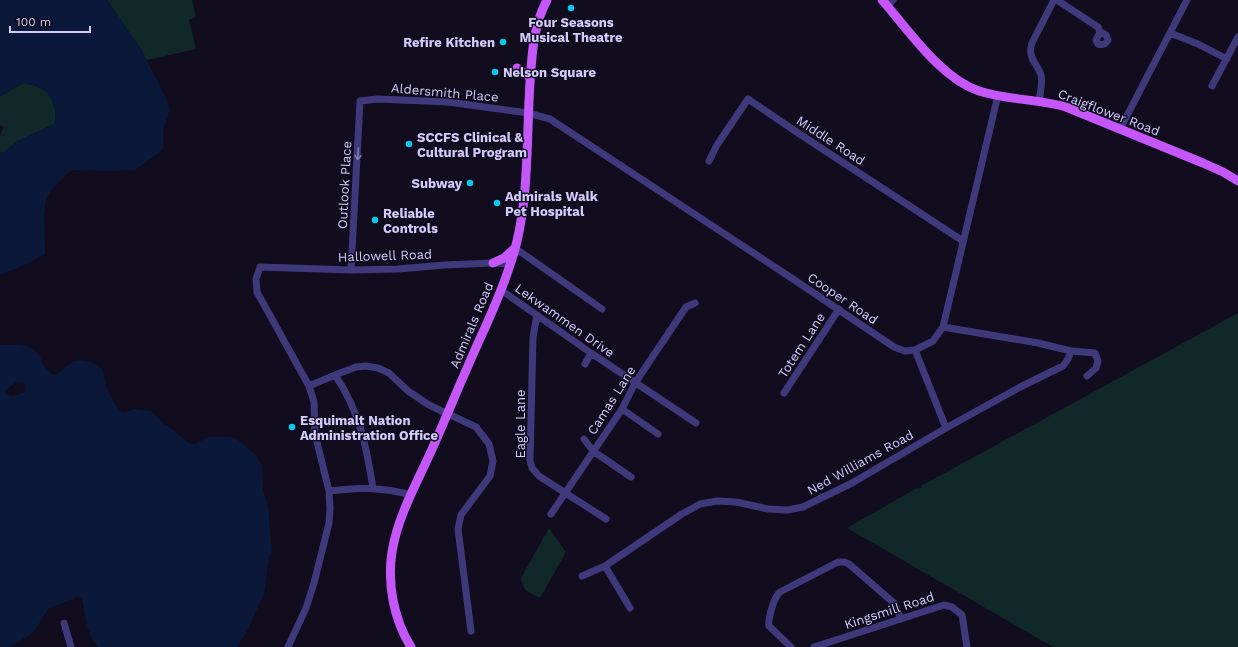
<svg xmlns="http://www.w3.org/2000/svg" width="1238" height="647" viewBox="0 0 1238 647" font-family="'Work Sans',sans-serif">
	<rect width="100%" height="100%" fill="#110d1e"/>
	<path fill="#102828" d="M107 0H192L196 17 189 20 196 49 147 60 142 51Z
		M24 83C42 87 52 91 55 111 55 116 56 119 54 124L18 141 4 152 0 153V134L4 127 0 125V96C9 92 14 87 24 83Z
		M1238 313V647H1053L847 528 917 488V489L922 487 921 486Z
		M549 528 566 552 540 598C529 592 523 592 521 578Z"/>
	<path fill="#0a193a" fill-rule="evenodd" d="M0 0H107L142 51 166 98 169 110 168 117 163 129V148L160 152 135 170 109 171 73 170 69 172 52 189 46 200 44 215 45 254 29 263 0 275V153L4 152 18 141 54 124C60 107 49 88 32 85 28 84 25 83 22 84 13 86 8 93 0 96Z
		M0 345C14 345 33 342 40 357 43 365 46 370 53 375 65 373 66 363 76 361 85 360 100 363 103 372 104 374 104 378 105 381 107 392 115 406 123 413L134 409 152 411 163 424 168 426 190 444H195L208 437H230L237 439 255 454 262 466 263 489 268 507 272 552 269 557 264 594 247 631 237 647H98C86 632 86 618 82 599L77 597 48 609 34 632 29 636 8 647H0ZM17 382H23L26 386 25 392 13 396 8 395 5 391 12 385Z"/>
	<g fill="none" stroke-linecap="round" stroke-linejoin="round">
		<path stroke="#3f397c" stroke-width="7" d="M1057 0 1098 27 1100 32 1106 35 1108 40C1105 45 1103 45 1098 44L1096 40 1100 32
			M887 6 893 0
			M1170 33 1198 44 1227 59
			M1212 86 1238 37
			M1039 101C1040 93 1043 83 1041 75 1037 62 1027 59 1032 43L1054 0
			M1120 129 1187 0
			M709 161 717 145 748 99 798 133 963 241
			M515 248 602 309
			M351 270 360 101 378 99 448 102 528 113 550 119 793 279 894 347 905 351 915 350 933 341 943 327 998 95
			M501 290 591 353 696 423
			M537 315 533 337 530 460 532 468 539 476 606 519
			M943 327 1038 343 1071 351 1095 353 1098 361 1096 368 1087 376
			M915 350 946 428
			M585 364 591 353
			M335 375 356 367 366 366 378 368 389 373 408 391 429 405 476 427 489 444 493 461 490 476 461 515 458 529 471 631
			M309 386 335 375C360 412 366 445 373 488
			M784 393 839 309
			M622 409 658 434
			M584 439 593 451 631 477
			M329 491C359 487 381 487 411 495
			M551 514 622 409 635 383 686 307 695 303
			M605 566 630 608
			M582 576 605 566 682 514 700 504 717 501 736 502 768 509 787 510 803 507 852 483 946 428 1022 386 1063 366 1068 359 1071 351
			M64 623 71 647
			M288 647 306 608 314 583 329 523 330 509 329 491 315 434 314 402 309 386 257 292 256 279 260 267 351 270 398 269 445 265 493 263 511 264
			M791 647 769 626C768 618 774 597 780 592L838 562H844L849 564 895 604 901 619
			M814 647 944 605 952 607 962 615 967 647"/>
		<path stroke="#c556fa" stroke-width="9" d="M882 0C909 30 940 78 979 91 1007 100 1038 99 1066 107L1203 163 1223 172 1238 181
			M517 68 530 77
			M493 263 504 258 515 248
			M411 647C394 620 387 584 392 552 398 515 418 481 433 447 445 420 456 393 468 366 482 333 499 300 510 265 530 209 526 142 530 83 532 54 533 26 547 0"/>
	</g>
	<defs><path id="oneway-shaft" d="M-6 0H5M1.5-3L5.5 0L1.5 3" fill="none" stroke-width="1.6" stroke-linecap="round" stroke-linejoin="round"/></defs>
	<use stroke="#827bb6" href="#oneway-shaft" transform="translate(358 154) rotate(93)"/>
	<g fill="#07cbee" stroke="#110d1e" stroke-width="1.5">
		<circle cx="571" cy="8" r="4"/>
		<circle cx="503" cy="42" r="4"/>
		<circle cx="495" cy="72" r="4"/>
		<circle cx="409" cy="144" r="4"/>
		<circle cx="470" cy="183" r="4"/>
		<circle cx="497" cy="203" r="4"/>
		<circle cx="375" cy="220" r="4"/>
		<circle cx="292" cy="427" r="4"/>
	</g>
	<g text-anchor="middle" stroke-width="3" stroke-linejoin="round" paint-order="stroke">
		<g font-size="13" font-weight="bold" fill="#d4cbfd" stroke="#110d1e" text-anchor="start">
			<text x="571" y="27" text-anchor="middle">Four Seasons<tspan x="571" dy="15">Musical Theatre</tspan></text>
			<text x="495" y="47" text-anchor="end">Refire Kitchen</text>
			<text x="503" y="77">Nelson Square</text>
			<text x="417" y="142">SCCFS Clinical &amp;<tspan x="417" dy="15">Cultural Program</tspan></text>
			<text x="462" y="188" text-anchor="end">Subway</text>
			<text x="505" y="201">Admirals Walk<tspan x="505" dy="15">Pet Hospital</tspan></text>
			<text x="383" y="218">Reliable<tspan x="383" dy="15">Controls</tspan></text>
			<text x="300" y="425">Esquimalt Nation<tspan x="300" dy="15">Administration Office</tspan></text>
		</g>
		<g font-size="13" fill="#d4cbfd" stroke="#110d1e">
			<text transform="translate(445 92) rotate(5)" y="5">Aldersmith Place</text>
			<text transform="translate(1109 112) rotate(21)" y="5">Craigflower Road</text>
			<text transform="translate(831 140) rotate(33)" y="5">Middle Road</text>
			<text transform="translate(344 185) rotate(-87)" y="5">Outlook Place</text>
			<text transform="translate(385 255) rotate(-2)" y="5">Hallowell Road</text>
			<text transform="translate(843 298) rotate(34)" y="5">Cooper Road</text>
			<text transform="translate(565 320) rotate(35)" y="5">Lekwammen Drive</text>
			<text transform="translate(471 325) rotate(-67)" y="5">Admirals Road</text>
			<text transform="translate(801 345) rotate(-57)" y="5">Totem Lane</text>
			<text transform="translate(611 400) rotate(-58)" y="5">Camas Lane</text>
			<text transform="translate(520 424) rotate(-90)" y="5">Eagle Lane</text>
			<text transform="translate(860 462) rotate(-29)" y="5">Ned Williams Road</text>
			<text transform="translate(889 610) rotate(-18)" y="5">Kingsmill Road</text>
		</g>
	</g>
	<path d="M10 26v6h80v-6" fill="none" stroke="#d4cbfd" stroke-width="2"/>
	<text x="16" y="26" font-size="12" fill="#d4cbfd" stroke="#110d1e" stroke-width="3" paint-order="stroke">100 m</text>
</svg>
